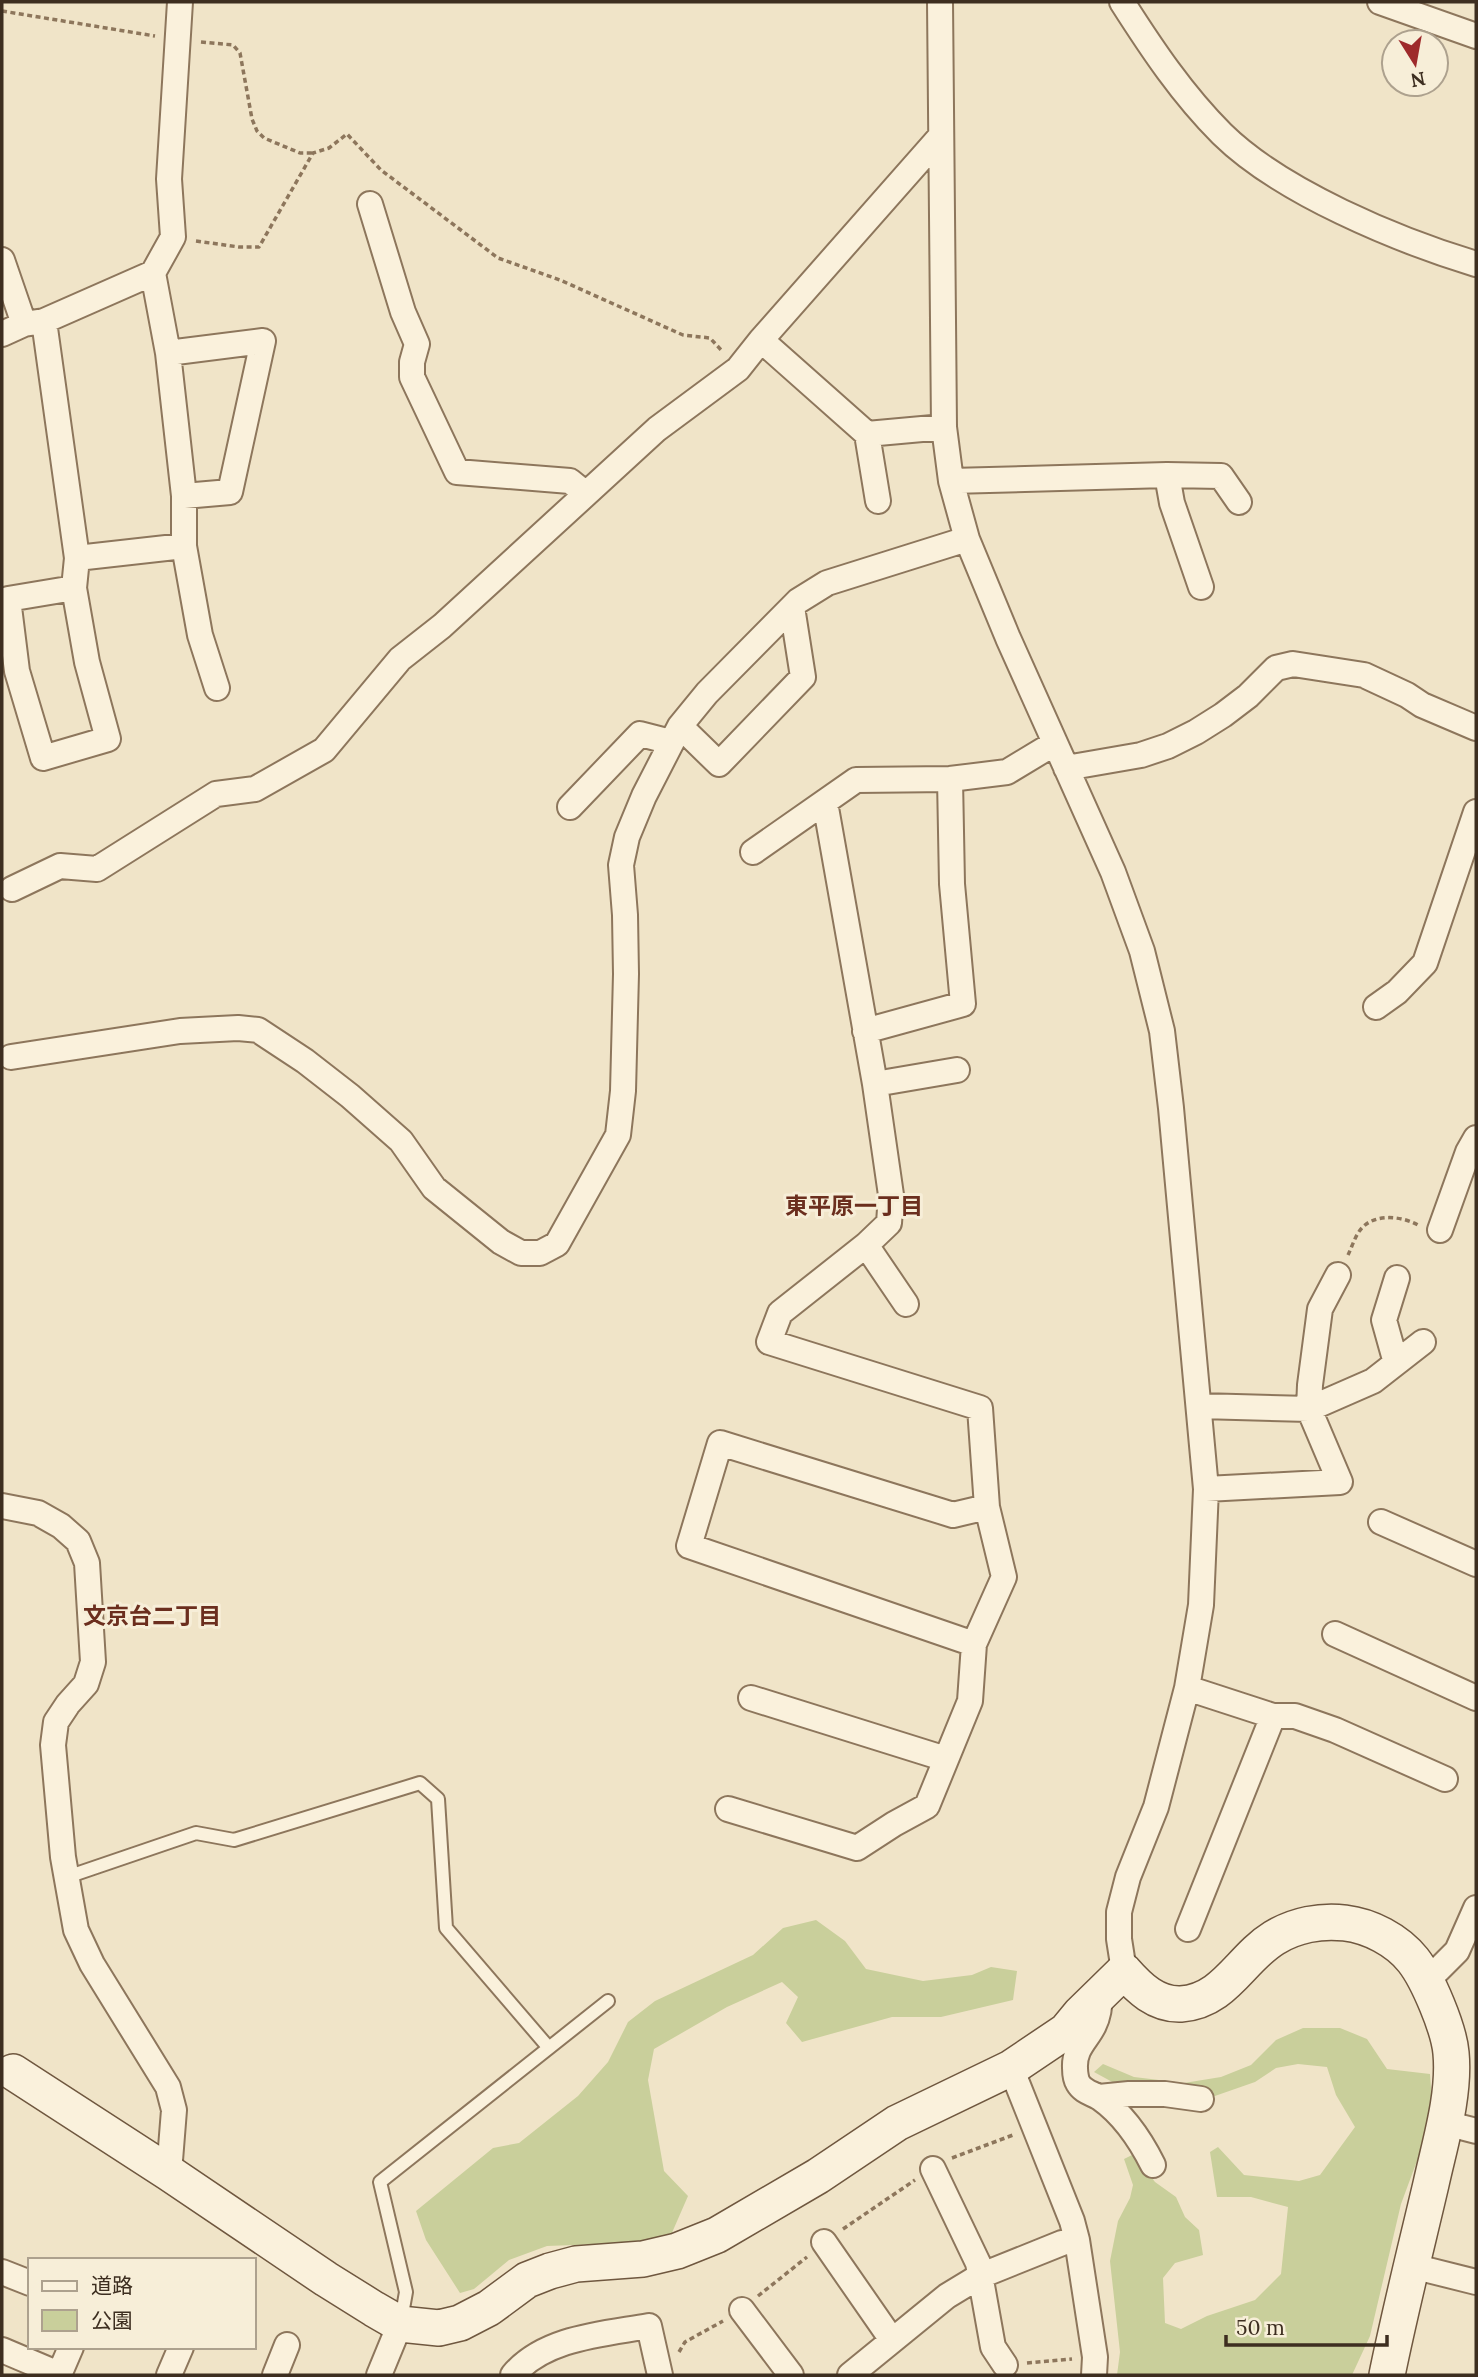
<svg xmlns="http://www.w3.org/2000/svg" width="1478" height="2377" viewBox="0 0 1478 2377" font-family="Lora,'Noto Sans JP',serif">
	<rect width="100%" height="100%" fill="#f0e4c8"/>
	<path fill="#c9cf9b" d="M816 1920 845 1941 866 1969 923 1981 972 1975 991 1967 1017 1971 1013 2000 941 2017H892L802 2042 786 2023 798 1997 782 1982 727 2007 654 2049 648 2080 664 2171 688 2196 671 2235 628 2243 547 2246 509 2260 474 2289 460 2293 426 2240 416 2211 493 2148 519 2143 578 2096 608 2062 628 2022 655 2001 753 1955 783 1928Z
		M1303 2028H1340L1367 2039 1387 2069 1430 2074 1432 2102 1421 2150 1401 2204 1370 2336 1352 2375H1117L1120 2352 1110 2261 1118 2221 1130 2198 1133 2185 1124 2159 1134 2154 1155 2182 1176 2197 1185 2217 1199 2230 1203 2255 1175 2263 1163 2278 1165 2323 1181 2329 1207 2316 1255 2300 1281 2274 1288 2207 1251 2197H1217L1210 2152 1218 2147 1244 2175 1299 2181 1320 2175 1355 2127 1336 2095 1327 2067 1298 2064 1276 2068 1255 2082 1212 2097 1116 2084 1094 2072 1103 2064 1134 2077 1184 2083 1221 2077 1251 2065 1276 2040Z"/>
	<g fill="none" stroke-linecap="round" stroke-linejoin="round">
		<defs>
			<path id="lane" d="M67 1877 196 1833 234 1840 420 1783 438 1799 446 1928 549 2048
				M401 2320 406 2292 380 2182 608 2001"/>
			<path id="street" d="M940 2 944 427 951 481 967 539 1008 638 1113 872 1142 951 1162 1031 1171 1108 1206 1489 1201 1605 1187 1688 1156 1807 1128 1877 1119 1912V1939L1124 1971
				M1122 2C1152 49 1182 94 1222 134 1281 192 1397 240 1476 264
				M1380 2 1476 36
				M370 204 403 312 417 344 412 362V377L457 472 570 481 586 494
				M2 260 24 324
				M153 273 168 353 184 496V546L200 635 217 688
				M44 321 77 558 74 588 87 662 108 739 43 758 17 671 8 599 74 588
				M2 334 24 324 44 321 153 273 173 237 169 179 180 2
				M761 340 867 434 944 427
				M168 353 263 341 230 492 184 496
				M867 434 878 501
				M1167 475 1172 503 1201 587
				M951 481 1167 475 1221 476 1239 502
				M77 558 184 546
				M680 726 719 764 803 677 792 607
				M1066 768 1141 755 1168 746 1196 732 1223 715 1248 696 1276 668 1293 664 1364 675 1407 695 1422 705 1476 728
				M570 807 640 734 671 742
				M753 852 856 780 950 779 1007 772 1055 743
				M12 889 60 866 97 869 216 794 255 789 324 750 400 659 442 626 657 429 738 369 761 340 940 137
				M1376 1007 1397 992 1425 963 1476 812
				M865 1031 963 1004 952 884 950 779
				M11 1057 180 1031 238 1028 258 1030 305 1061 350 1096 401 1141 434 1188 501 1242 521 1253H540L557 1244 618 1135 623 1091 626 974 625 915 621 865 627 837 644 796 680 726 707 693 798 601 827 583 967 539
				M875 1084 957 1070
				M1440 1230 1468 1152 1476 1138
				M866 1245 906 1304
				M1396 1363 1384 1320 1397 1278
				M1200 1406 1309 1409 1310 1385 1320 1309 1338 1275
				M1206 1489 1340 1482 1309 1409 1373 1381 1423 1342
				M2 1506 38 1513 61 1526 78 1541 87 1563 93 1662 86 1684 68 1704 56 1722 53 1745 63 1857 76 1930 92 1964 168 2087 174 2110 169 2173
				M1381 1522 1476 1564
				M1335 1634 1476 1698
				M974 1644 1004 1577 987 1507
				M1187 1688 1273 1716H1295L1335 1730 1445 1779
				M751 1698 946 1759
				M728 1809 857 1848 894 1824 927 1806 970 1701 974 1644 689 1546 720 1443 953 1515 987 1507 980 1408 769 1342 780 1313 866 1245 889 1223 891 1195 875 1084 825 802
				M1188 1929 1273 1716
				M1427 1981 1457 1951 1476 1908
				M1100 1993C1100 2004 1099 2015 1094 2025 1087 2040 1074 2048 1075 2068 1075 2072 1076 2080 1078 2083 1083 2092 1092 2093 1100 2098 1124 2115 1140 2139 1153 2165
				M1011 2068 1072 2221 1077 2240 1095 2357 1094 2375
				M1099 2097 1129 2094H1165L1201 2099
				M1445 2123 1476 2131
				M933 2169 978 2263 993 2347 1005 2365
				M824 2242 892 2340
				M1412 2266 1476 2282
				M2 2272 30 2283
				M742 2310 791 2375
				M2 2350 61 2375
				M59 2375 71 2347
				M169 2375 181 2347
				M275 2375 287 2345
				M379 2375 400 2324
				M513 2375C545 2337 605 2334 649 2326L660 2375
				M850 2375 947 2296 980 2276 1062 2243 1077 2240"/>
			<path id="secondary" d="M13 2072 169 2173 326 2279 374 2309 400 2324 439 2328 460 2323 489 2308 527 2280 550 2271 576 2264 643 2259 677 2251 717 2235 818 2176 897 2123 1011 2068 1066 2031 1080 2014 1124 1971C1139 1988 1156 2005 1181 2004 1225 2001 1240 1959 1274 1938 1295 1925 1321 1920 1345 1923 1370 1926 1397 1940 1413 1960 1428 1979 1449 2029 1451 2053 1455 2095 1440 2143 1431 2184 1416 2248 1400 2311 1387 2375"/>
		</defs>
		<use href="#lane" stroke="#8d765c" stroke-width="16"/>
		<use href="#street" stroke="#8d765c" stroke-width="28"/>
		<use href="#secondary" stroke="#6f573f" stroke-width="38"/>
		<path stroke="#8d765c" stroke-width="3.5" stroke-dasharray="5 3.5" stroke-linecap="butt" d="M2 11 155 36
			M201 42 233 45 240 53 252 119 257 131 264 138 300 153H313
			M196 241 239 247H259L313 153 329 148 347 134 381 170 498 258 560 280 683 335 710 338 723 352
			M1348 1255C1352 1247 1355 1236 1361 1229 1374 1213 1402 1216 1418 1225
			M952 2158 1013 2135
			M843 2229 915 2180
			M758 2296 807 2257
			M679 2352 685 2342 723 2321
			M1027 2363 1072 2359"/>
		<use href="#lane" stroke="#faf1dc" stroke-width="12"/>
		<use href="#street" stroke="#faf1dc" stroke-width="24"/>
		<use href="#secondary" stroke="#faf1dc" stroke-width="35"/>
	</g>
	<g text-anchor="middle" stroke-width="6" stroke-linejoin="round" paint-order="stroke">
		<g font-size="23" font-weight="bold" fill="#6b2e1e" stroke="#f7eed8">
			<text x="854" y="1214">東平原一丁目</text>
			<text x="152" y="1624">文京台二丁目</text>
		</g>
	</g>
	<rect width="1478" height="2377" fill="none" stroke="#3d2e20" stroke-width="7"/>
	<rect x="28" y="2258" width="228" height="91" fill="#f7eed8" stroke="#ada18e" stroke-width="2"/>
	<rect x="42" y="2281" width="35" height="10" fill="#faf1dc" stroke="#ada18e" stroke-width="2"/>
	<text x="91" y="2293" font-size="21" fill="#3d2e20">道路</text>
	<rect x="42" y="2310" width="35" height="21" fill="#c9cf9b" stroke="#ada18e" stroke-width="2"/>
	<text x="91" y="2328" font-size="21" fill="#3d2e20">公園</text>
	<g transform="translate(1415 63) rotate(169)"><circle r="33" fill="#f7eed8" stroke="#ada18e" stroke-width="2"/>
	<path d="M0-5L12 26L0 18L-12 26Z" fill="#9e2a2b"/>
	<text y="-10" font-size="19" font-weight="bold" text-anchor="middle" fill="#3d2e20">N</text>
	</g>
	<path d="M1226 2335v10h161v-10" fill="none" stroke="#3d2e20" stroke-width="3.5"/>
	<text x="1236" y="2335" font-size="21" fill="#3d2e20" stroke="#f7eed8" stroke-width="5" paint-order="stroke">50 m</text>
</svg>
